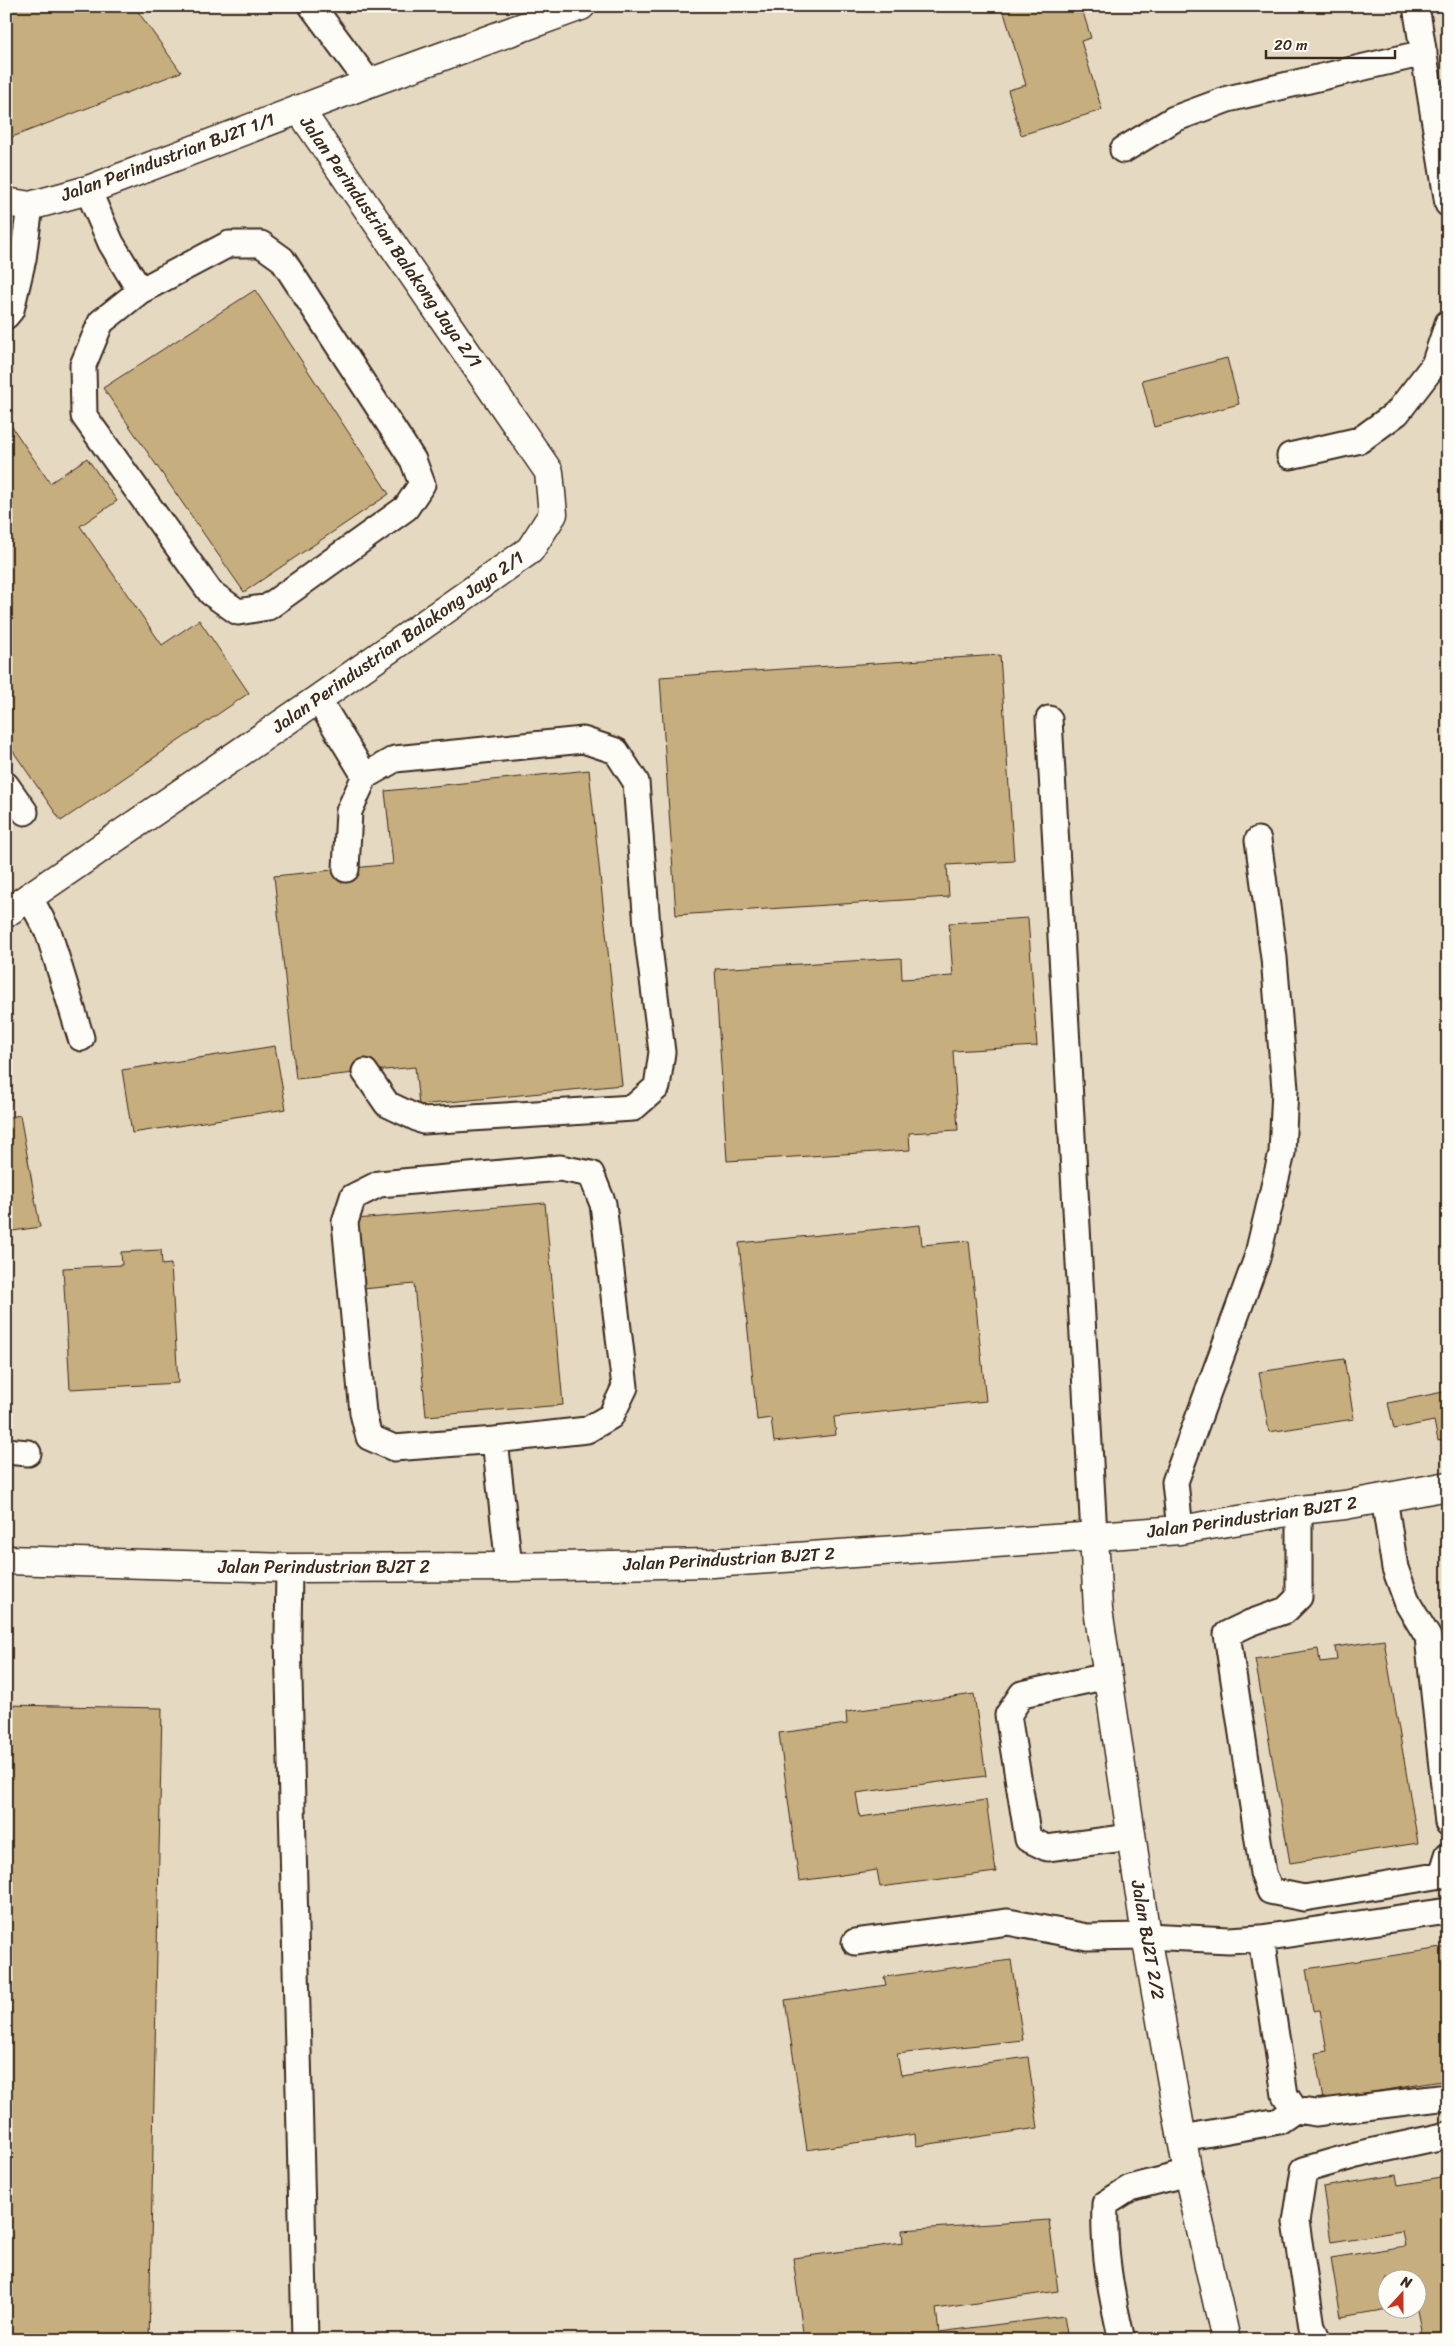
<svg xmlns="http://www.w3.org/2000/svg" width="1454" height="2346" viewBox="0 0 1454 2346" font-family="Sriracha,sans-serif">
	<rect width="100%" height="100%" fill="#f2ecdf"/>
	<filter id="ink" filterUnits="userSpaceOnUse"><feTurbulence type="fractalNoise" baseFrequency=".02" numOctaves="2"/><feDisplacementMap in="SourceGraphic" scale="10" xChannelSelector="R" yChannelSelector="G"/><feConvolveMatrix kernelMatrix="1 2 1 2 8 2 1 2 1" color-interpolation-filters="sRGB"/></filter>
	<g filter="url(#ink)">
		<path fill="#e5d9c2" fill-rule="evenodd" d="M6 6H1448V2340H6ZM1386 2278H1416V2308H1386Z"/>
		<path fill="#c7ae7e" stroke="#3b2a1e" d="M6 6H134L181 72 7 139Z
			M1002 6H1081L1091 38 1081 41 1102 110 1021 135 1008 90 1026 85Z
			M255 290 389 494 244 592 103 388Z
			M1227 358 1239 404 1154 427 1142 380Z
			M6 418 50 483 87 458 117 501 80 526 162 645 199 620 249 693 61 821 6 741Z
			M1000 655 1014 861 947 865 949 897 676 915 660 677Z
			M589 770 622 1085 419 1105 415 1067 296 1079 274 876 393 864 385 791Z
			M1028 918 1037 1046 953 1051 958 1130 909 1133 910 1150 727 1161 715 969 901 958 902 979 953 976 949 923Z
			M275 1046 286 1109 132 1133 122 1070Z
			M20 1115 40 1227 6 1232V1118Z
			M545 1203 563 1405 426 1416 414 1284 363 1289 356 1219Z
			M920 1225 922 1245 969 1241 986 1401 834 1417 836 1435 774 1442 771 1418 757 1420 739 1243Z
			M161 1250 162 1265 171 1264 178 1383 70 1389 63 1268 122 1265 121 1252Z
			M1344 1359 1354 1419 1269 1432 1259 1372Z
			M1448 1391V1438L1438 1441 1434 1421 1394 1429 1388 1403Z
			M1384 1640 1418 1843 1290 1863 1255 1659 1318 1649 1320 1662 1337 1660 1335 1647Z
			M974 1694 986 1776 856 1793 860 1817 986 1800 996 1872 880 1887 877 1870 799 1881 779 1733 847 1724 846 1712Z
			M6 1705 162 1708 149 2340H6Z
			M1448 1947V2080L1323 2100 1315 2053 1327 2051 1320 2010 1313 2011 1306 1969Z
			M1011 1960 1023 2040 897 2054 901 2075 1028 2057 1038 2128 916 2146 915 2134 807 2150 785 2000 886 1985 884 1977Z
			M1396 2175 1398 2185 1448 2177V2338L1423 2340 1416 2305V2278H1386V2308H1394L1341 2317 1331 2258 1405 2246 1402 2231 1331 2242 1323 2187Z
			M1049 2220 1058 2291 936 2309 939 2332 1064 2316 1068 2340H804L793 2258 903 2243 902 2230Z"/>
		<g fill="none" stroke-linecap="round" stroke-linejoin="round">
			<defs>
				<path id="lane" d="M312 6 369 83
					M1416 6 1448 204
					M1123 150 1174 119 1228 99 1424 53
					M88 190 111 243 140 291
					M229 244H261L282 259 413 460 422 484 406 508 268 607 238 612 211 593 84 416 83 365 101 322 140 291Z
					M6 316 11 310 23 259 30 206
					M1290 456 1360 440 1397 413 1434 365 1448 323
					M318 699 365 776
					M1049 719 1094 1535
					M6 785 25 812
					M346 869 349 811 365 776 395 759 583 740 616 751 636 782 648 939 662 1052 657 1087 633 1108 423 1121 387 1104 365 1072
					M29 896 49 934 81 1038
					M495 1440 394 1448 369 1437 363 1413 345 1222 353 1197 379 1184 560 1168 591 1174 603 1204 625 1387 611 1416 587 1430 495 1440 509 1567
					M6 1451 28 1453
					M1384 1498 1395 1568 1408 1604 1428 1637 1448 1823
					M1299 1510V1597L1286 1610 1250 1623 1227 1634 1263 1873 1270 1891 1304 1898 1442 1875 1448 1855
					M1180 1530 1175 1482 1257 1258 1282 1153 1285 1089 1274 958 1258 840
					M289 1568 288 1637 305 2340
					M1108 1676 1022 1694 1008 1715 1028 1839 1047 1848 1131 1837
					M1261 1938 1285 2095 1295 2110
					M855 1942 1008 1922 1087 1937 1146 1936 1229 1940 1261 1938 1448 1911
					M1183 2138 1279 2121 1295 2110 1315 2113 1448 2097
					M1122 2340C1111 2294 1103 2251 1105 2204L1130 2188 1188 2173
					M1318 2340 1312 2327 1296 2222 1304 2170 1356 2155 1448 2135"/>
				<path id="street" d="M6 202 30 206 88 190 369 83 581 6
					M6 913 318 699 530 550 553 514 549 472 299 109
					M1094 1535 1098 1609 1146 1936 1188 2173 1226 2340
					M6 1560 289 1568 509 1567 712 1563 1180 1530 1299 1510 1345 1505 1448 1486"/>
			</defs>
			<use href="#lane" stroke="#3b2a1e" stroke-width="29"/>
			<use href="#street" stroke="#3b2a1e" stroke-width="31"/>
			<use href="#lane" stroke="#fdfcf7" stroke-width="25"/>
			<use href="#street" stroke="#fdfcf7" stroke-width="28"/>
		</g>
	</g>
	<g text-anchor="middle" stroke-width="5" stroke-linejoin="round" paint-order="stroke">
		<g font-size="18" fill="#3b2a1e" stroke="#fdfcf7">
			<text transform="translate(168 157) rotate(-20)" y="6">Jalan Perindustrian BJ2T 1/1</text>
			<text transform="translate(391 242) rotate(55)" y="6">Jalan Perindustrian Balakong Jaya 2/1</text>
			<text transform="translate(398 642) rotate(-35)" y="6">Jalan Perindustrian Balakong Jaya 2/1</text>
			<text transform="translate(1252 1517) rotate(-8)" y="6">Jalan Perindustrian BJ2T 2</text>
			<text transform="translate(729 1559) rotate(-3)" y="6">Jalan Perindustrian BJ2T 2</text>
			<text x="324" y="1573">Jalan Perindustrian BJ2T 2</text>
			<text transform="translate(1148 1940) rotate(80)" y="6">Jalan BJ2T 2/2</text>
		</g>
	</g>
	<rect width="1454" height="2346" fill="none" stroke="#fdfcf7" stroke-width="25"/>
	<rect x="12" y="12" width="1429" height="2321" fill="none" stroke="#3b2a1e" stroke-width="2" filter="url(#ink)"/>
	<g transform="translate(1402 2294) rotate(21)"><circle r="24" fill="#fdfcf7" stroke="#afa8a0"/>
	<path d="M0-4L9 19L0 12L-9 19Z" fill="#c8321e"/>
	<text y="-8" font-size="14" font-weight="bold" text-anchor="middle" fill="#3b2a1e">N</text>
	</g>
	<path d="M1266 50v8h129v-8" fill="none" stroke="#3b2a1e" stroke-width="2.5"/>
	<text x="1274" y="50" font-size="15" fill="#3b2a1e" stroke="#fdfcf7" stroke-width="4" paint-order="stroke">20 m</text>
</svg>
